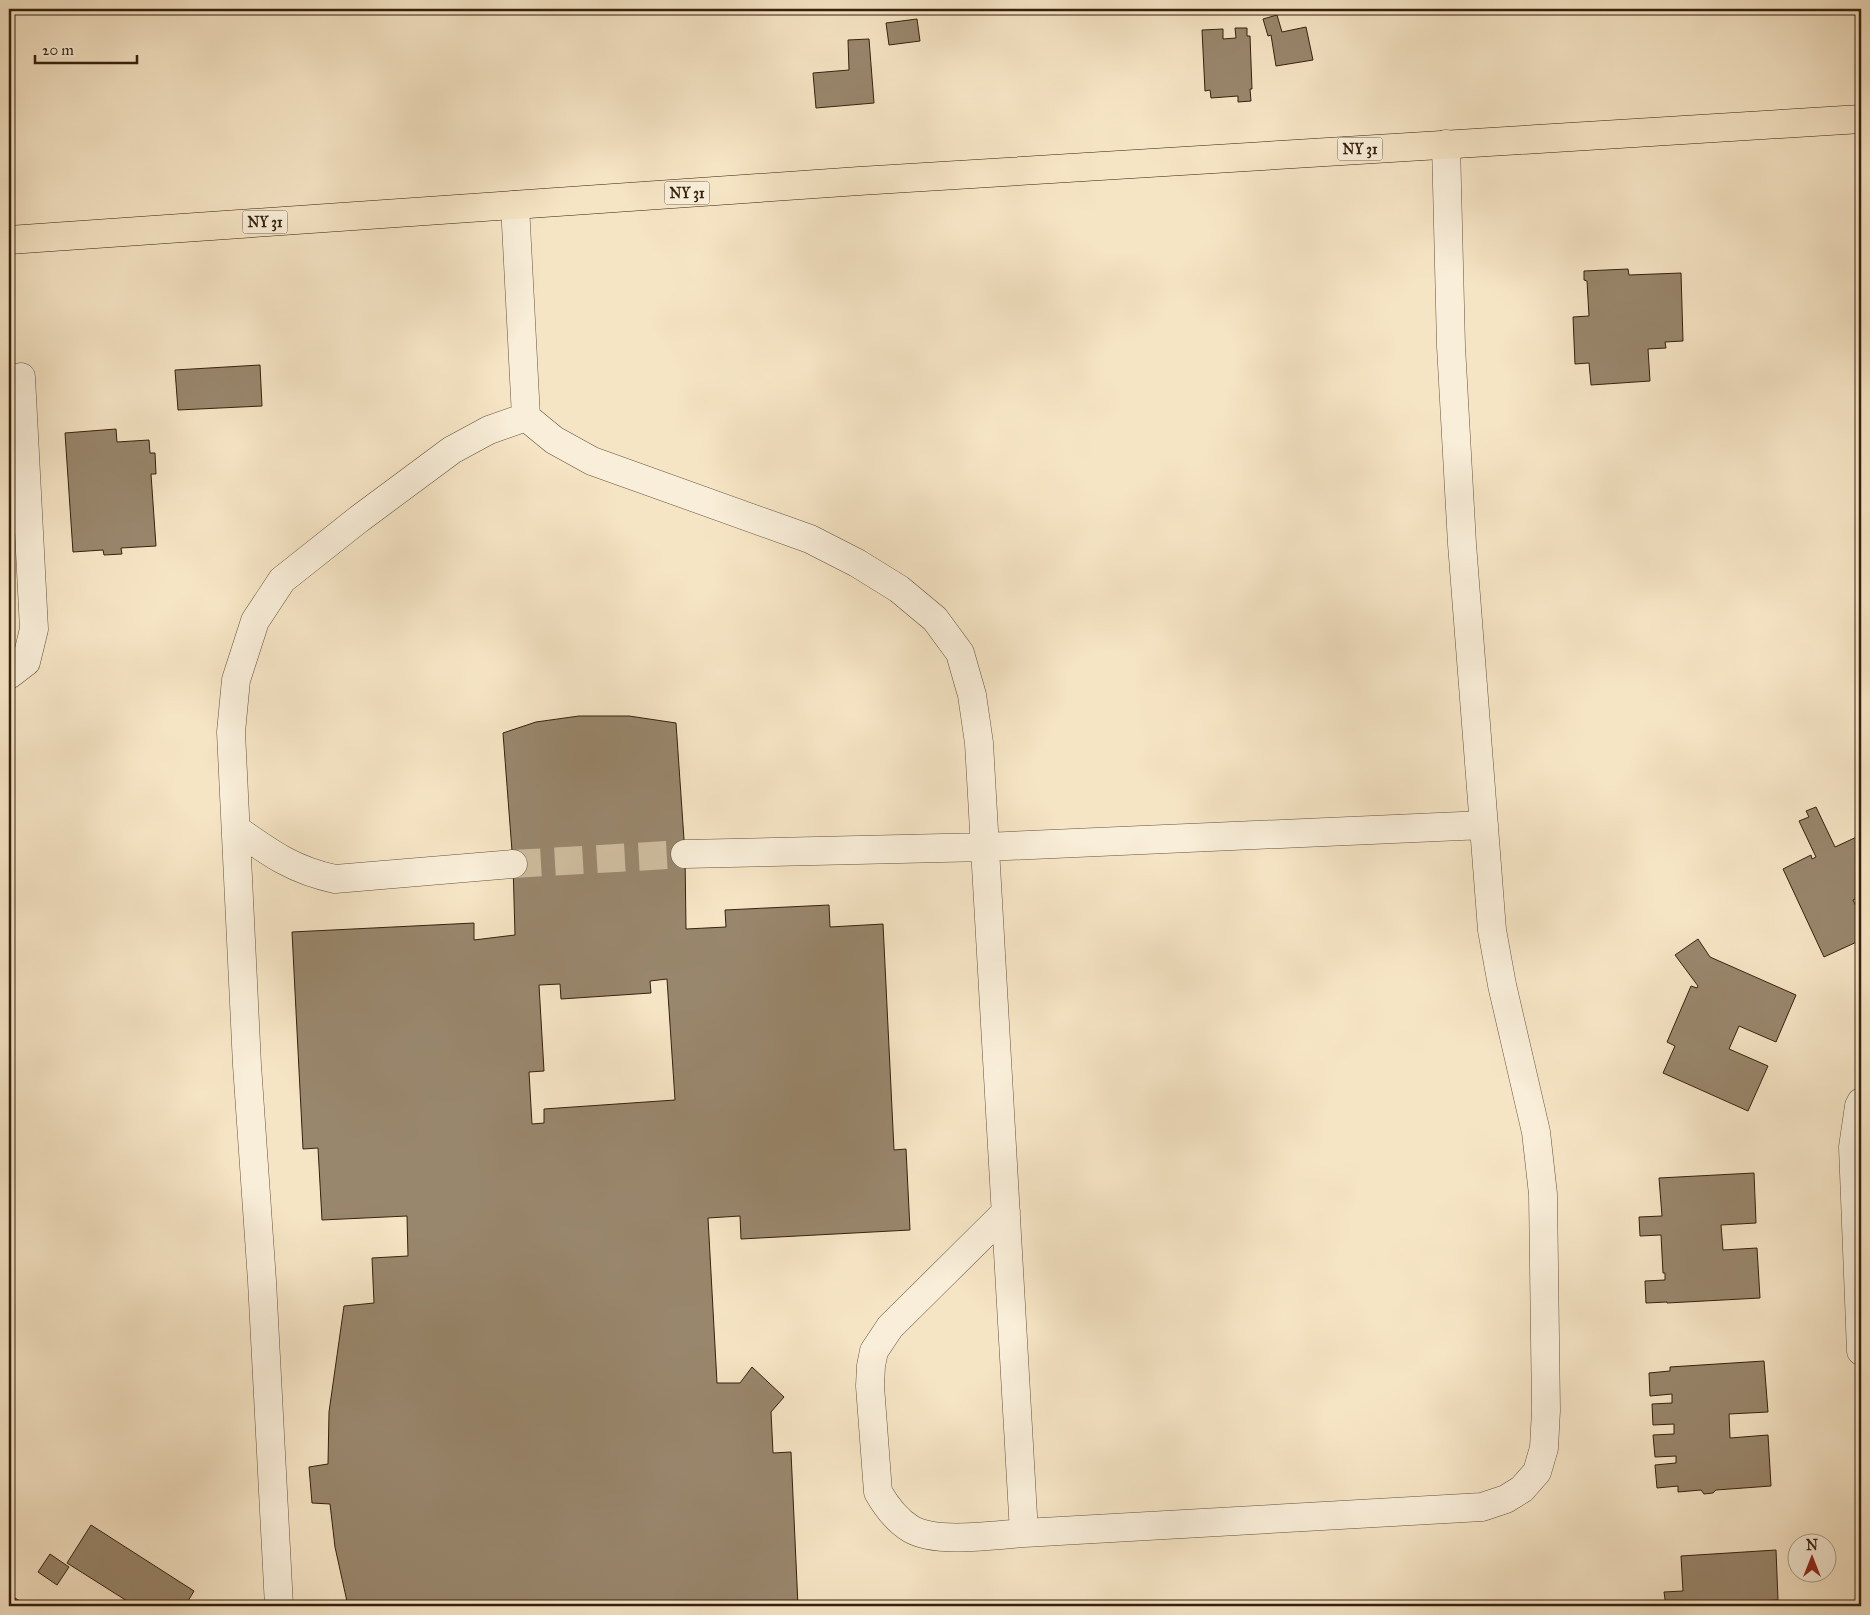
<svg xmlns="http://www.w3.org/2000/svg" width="1870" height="1615" viewBox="0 0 1870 1615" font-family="'IM FELL Great Primer',serif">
	<rect width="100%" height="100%" fill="#f6e5c5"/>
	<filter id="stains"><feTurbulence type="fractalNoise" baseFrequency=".004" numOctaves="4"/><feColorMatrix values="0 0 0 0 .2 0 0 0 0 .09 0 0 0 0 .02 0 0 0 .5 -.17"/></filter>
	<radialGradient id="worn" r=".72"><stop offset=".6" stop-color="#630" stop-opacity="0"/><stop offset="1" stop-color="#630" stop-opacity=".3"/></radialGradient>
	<path fill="#99876d" stroke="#35210e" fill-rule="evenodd" d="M1491 9H1526V10L1492 13Z
		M1277 15 1282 32 1306 27 1313 60 1276 66 1271 35 1268 36 1263 19Z
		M917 19 920 41 889 45 886 23Z
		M1235 28H1247V36H1250L1252 89H1250L1251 101 1238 102V96L1211 98 1210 90 1205 91 1202 30 1223 29V39L1236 38Z
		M869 39 874 103 816 108 813 73 849 70 848 40Z
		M1628 269 1629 275 1681 273 1683 341 1665 342 1666 348 1648 349 1650 381 1591 385 1589 363 1575 364 1573 317 1589 316 1587 281 1584 280V271Z
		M260 365 262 406 178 410 175 370Z
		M116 429 117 442 149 440 150 453H155L156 474H151L156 546 121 548 122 554 104 555 103 550 73 552 65 433Z
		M579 716H629L676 723 685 854 686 929 726 927 725 910 829 905 830 927 883 924 894 1150 906 1149 910 1230 741 1239 740 1216 708 1218 717 1383H740L752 1367 784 1397 771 1412 773 1453 791 1452 798 1606H613L612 1603 601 1604V1606H348L335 1547 330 1504 312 1503 309 1467 328 1464 329 1412 344 1306 374 1303 372 1258 408 1256 407 1216 322 1220 318 1148 303 1149 292 932 474 923V940L515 935 513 864 503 733 536 722ZM667 979 675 1100 544 1109V1123L532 1124 529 1072 544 1071 539 985 560 984 561 999 651 993 650 981Z
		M1816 807 1835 847 1861 835V896L1853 900 1861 917V940L1824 957 1783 869 1811 855 1812 859 1816 857 1799 821 1809 817 1806 811Z
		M1698 939 1710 957 1796 995 1776 1042 1739 1026 1729 1049 1768 1066 1748 1111 1663 1073 1675 1046 1667 1042 1691 986 1697 988 1698 986 1675 955Z
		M1754 1173 1756 1223 1721 1225 1723 1250 1757 1248 1760 1298 1667 1303V1302L1646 1303 1645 1281 1665 1280V1273H1663L1661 1235 1640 1236 1639 1217 1662 1216 1659 1178Z
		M1764 1361 1768 1412 1729 1414 1730 1438 1768 1435 1771 1486 1716 1490 1713 1493 1704 1494 1701 1490 1678 1492V1486L1657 1488 1655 1465 1676 1463V1456L1655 1457 1653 1435 1674 1434V1424L1653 1425 1652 1404 1672 1403V1394L1650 1396 1649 1373 1670 1371V1367Z
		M91 1525 194 1591 185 1606H135L67 1563Z
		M1776 1550 1778 1600 1739 1602V1606H1666L1664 1592 1683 1591 1681 1556Z
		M50 1554 69 1567 57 1585 38 1572Z
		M9 1594 27 1606H9Z"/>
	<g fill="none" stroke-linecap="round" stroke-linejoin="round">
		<path stroke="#cfbea0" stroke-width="28" stroke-dasharray="28 14" stroke-linecap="butt" d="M513 864 685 854"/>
		<defs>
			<path id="minor" d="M526 417 554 440 592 461 810 539 857 563 899 589 935 619 960 653 972 695 979 743 1024 1533 1482 1507 1506 1499 1522 1489 1537 1472 1544 1448 1546 1410 1543 1194 1536 1132 1502 985 1492 930 1462 544 1451 346 1446 144
				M9 675 26 662 34 629 21 377
				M236 829C270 853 293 870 335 879L513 864
				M685 854 985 847 1484 825
				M1861 1102 1859 1106 1853 1147 1861 1351
				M1006 1212 890 1327 874 1351 871 1366 870 1386 878 1492C886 1506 896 1520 911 1529 937 1544 994 1535 1024 1533
				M279 1606 262 1281 247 1065 231 732 236 680 255 621 282 580 359 519 452 450 489 430 526 417 515 205"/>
			<path id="major" d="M9 240 859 181 1861 119"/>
		</defs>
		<use href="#minor" stroke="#65523c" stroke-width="29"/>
		<use href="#major" stroke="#35210e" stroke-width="29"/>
		<use href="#minor" stroke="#f9eed9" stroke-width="28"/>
		<use href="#major" stroke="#f6e5c5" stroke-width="28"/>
	</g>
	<g text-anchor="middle" stroke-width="4" stroke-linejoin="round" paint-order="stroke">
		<g fill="#f9eed9" stroke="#705e4b" stroke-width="1">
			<rect x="1337.5" y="137.5" width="45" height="23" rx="4"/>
			<rect x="664.5" y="181.5" width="45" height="23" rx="4"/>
			<rect x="242.5" y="210.5" width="45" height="23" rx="4"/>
		</g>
		<g font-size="14" font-weight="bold" fill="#35210e">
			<text x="1360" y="154">NY 31</text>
			<text x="687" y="198">NY 31</text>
			<text x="265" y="227">NY 31</text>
		</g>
	</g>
	<rect width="1870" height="1615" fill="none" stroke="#f6e5c5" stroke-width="30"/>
	<rect x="10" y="10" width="1850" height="1595" fill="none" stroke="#35210e" stroke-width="2.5"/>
	<rect x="15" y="15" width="1840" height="1585" fill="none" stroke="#35210e"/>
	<g transform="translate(1812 1558)"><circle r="24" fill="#f9eed9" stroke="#ab9c88"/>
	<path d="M0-4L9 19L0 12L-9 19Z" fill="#8f2418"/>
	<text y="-8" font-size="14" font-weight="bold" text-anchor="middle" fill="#35210e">N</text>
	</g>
	<path d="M35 55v8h102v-8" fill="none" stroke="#35210e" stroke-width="2.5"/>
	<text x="42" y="55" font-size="15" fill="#35210e" stroke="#f9eed9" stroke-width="4" paint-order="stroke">20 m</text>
	<rect width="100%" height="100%" filter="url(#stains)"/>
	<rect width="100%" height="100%" fill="url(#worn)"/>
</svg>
